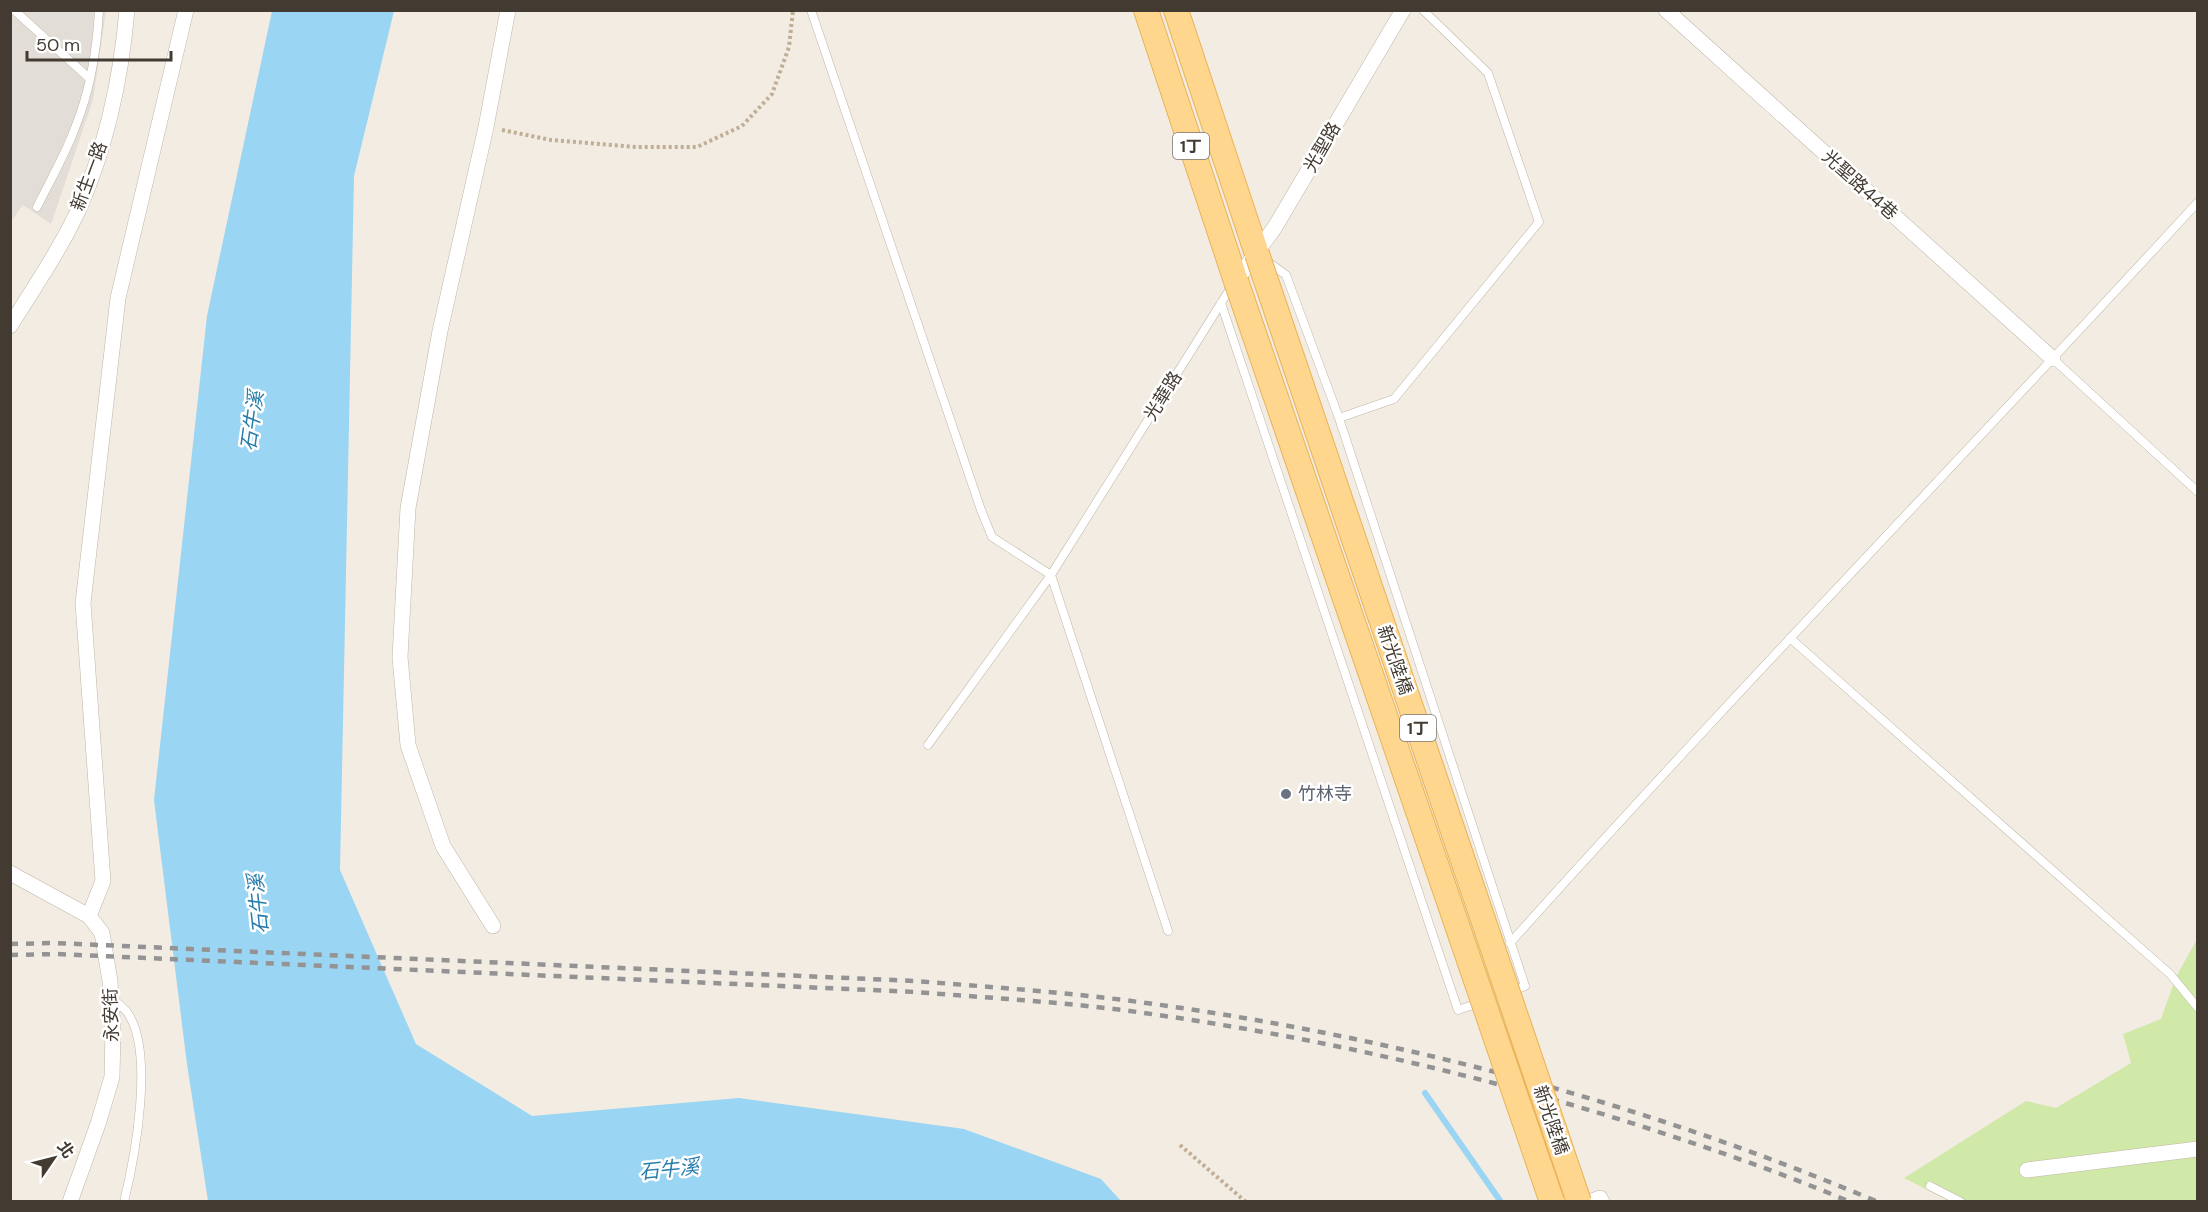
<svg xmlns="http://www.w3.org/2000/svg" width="2208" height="1212" viewBox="0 0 2208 1212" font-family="'DM Sans','Noto Sans TC',sans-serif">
	<rect width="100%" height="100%" fill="#f2ece2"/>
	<path fill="#e3ddd7" d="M11 11H106L93 100 51 224 23 205 11 221Z"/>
	<path fill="#d0e9a8" d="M2197 939V1201H1949L1904 1178 2026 1101 2056 1108 2131 1063 2123 1034 2161 1019 2176 977Z"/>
	<path fill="#9ad5f3" d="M272 11H394L354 176 340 870 416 1044 532 1116 739 1098 964 1129 1101 1179 1121 1201H208L187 1064 154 800 207 316Z"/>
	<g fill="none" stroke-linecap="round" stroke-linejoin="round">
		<path stroke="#9ad5f3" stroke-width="6" d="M1425 1093 1501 1202"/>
		<defs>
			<path id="service" d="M14 10 90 79
				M811 10 981 510 992 537 1051 575 1168 931
				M37 207C50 181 65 155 75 128 90 91 97 49 99 10
				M1268 262 1286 275 1339 418 1394 399 1539 222 1488 73 1423 10
				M1221 303 1458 1010 1482 1002
				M2053 359 2198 492
				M1339 418 1525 986 1510 992
				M1790 638 2170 974 2198 1008
				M928 745 1051 575 1233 284
				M1510 943C1735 692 1970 450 2198 202
				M113 999C117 1003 123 1007 127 1012 155 1051 135 1157 124 1202
				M1930 1186 1961 1202"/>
			<path id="minor" d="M1666 10 2053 359
				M1236 281 1275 227 1403 10
				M10 326C34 288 59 251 78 211 106 148 121 79 127 10
				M10 873 89 916 102 933 110 981 113 1029 112 1077 98 1124 70 1202
				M89 916 103 881 83 603 118 298 186 10
				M493 926 443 846 408 745 400 657 408 508 440 331 486 127 508 10
				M2027 1170 2198 1149
				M1589 1202 1600 1198 1602 1202"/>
			<path id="primary" d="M1146 10 1236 281
				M1176 10 1257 254"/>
		</defs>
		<use href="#service" stroke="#c0b6a7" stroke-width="9"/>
		<use href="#minor" stroke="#c0b6a7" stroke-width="16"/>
		<use href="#primary" stroke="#e8b359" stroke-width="26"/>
		<path stroke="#c0ae95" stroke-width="4" stroke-dasharray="3 3" stroke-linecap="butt" d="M502 130 551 140 636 147H697L742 126 772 94 789 47 793 10
			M1180 1145 1246 1202"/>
		<use href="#service" stroke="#fff" stroke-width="8"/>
		<use href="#minor" stroke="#fff" stroke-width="15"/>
		<use href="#primary" stroke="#ffd68e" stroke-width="24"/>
		<path stroke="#939393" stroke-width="4.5" stroke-dasharray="8 8" stroke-linecap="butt" d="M10 944 55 943 915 981C990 987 1064 992 1139 1002 1392 1036 1642 1102 1878 1202
			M10 955 56 954 916 992C990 998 1064 1002 1137 1012 1312 1036 1483 1075 1650 1129 1718 1151 1785 1174 1850 1202"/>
		<defs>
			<path id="primary-bridge" d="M1257 254 1579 1202
				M1236 281 1552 1202"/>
		</defs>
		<use href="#primary-bridge" stroke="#e8b359" stroke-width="26" stroke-linecap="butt"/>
		<use href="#primary-bridge" stroke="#ffd68e" stroke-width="24"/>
	</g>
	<circle fill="#6b7280" stroke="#fff" stroke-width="2" cx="1286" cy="794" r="6"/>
	<g text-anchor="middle" stroke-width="5" stroke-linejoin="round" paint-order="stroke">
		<g fill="#fff" stroke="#7b7670" stroke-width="1.5">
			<rect x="1173" y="133" width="36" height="26" rx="4.5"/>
			<rect x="1400" y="715" width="36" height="26" rx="4.5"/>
		</g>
		<g font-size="16" font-weight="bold" fill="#433b32">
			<text x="1191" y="152">1丁</text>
			<text x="1418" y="734">1丁</text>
		</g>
		<g font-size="18" fill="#433b32" stroke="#fff">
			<text transform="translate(1322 147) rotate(-60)" y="6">光聖路</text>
			<text transform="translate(89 176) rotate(-70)" y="6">新生一路</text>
			<text transform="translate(1860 185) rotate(42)" y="6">光聖路44巷</text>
			<text transform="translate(1163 396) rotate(-58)" y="6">光華路</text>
			<text transform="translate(1395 660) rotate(71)" y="6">新光陸橋</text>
			<text transform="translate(111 1015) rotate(-92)" y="6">永安街</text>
			<text transform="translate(1551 1120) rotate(71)" y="6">新光陸橋</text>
		</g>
		<g font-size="18" fill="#5b616d" stroke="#fff" text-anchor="start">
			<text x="1298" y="800">竹林寺</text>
		</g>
		<g font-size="20" font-style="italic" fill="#277cab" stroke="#fff">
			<text transform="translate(252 421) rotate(-82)" y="7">石牛溪</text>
			<text transform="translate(258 904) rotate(-96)" y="7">石牛溪</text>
			<text transform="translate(669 1169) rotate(-6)" y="7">石牛溪</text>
		</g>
	</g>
	<rect width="2208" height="1212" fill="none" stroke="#433b32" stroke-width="24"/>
	<g transform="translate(54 1158) rotate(55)" stroke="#ffffff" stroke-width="4.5" paint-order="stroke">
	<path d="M0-4.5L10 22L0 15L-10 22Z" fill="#433b32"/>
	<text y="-9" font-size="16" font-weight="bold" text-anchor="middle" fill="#433b32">北</text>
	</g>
	<path d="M27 51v9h144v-9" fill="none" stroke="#433b32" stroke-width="3"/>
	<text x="36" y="51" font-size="18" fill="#433b32" stroke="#ffffff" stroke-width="4.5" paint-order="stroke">50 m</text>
</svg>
